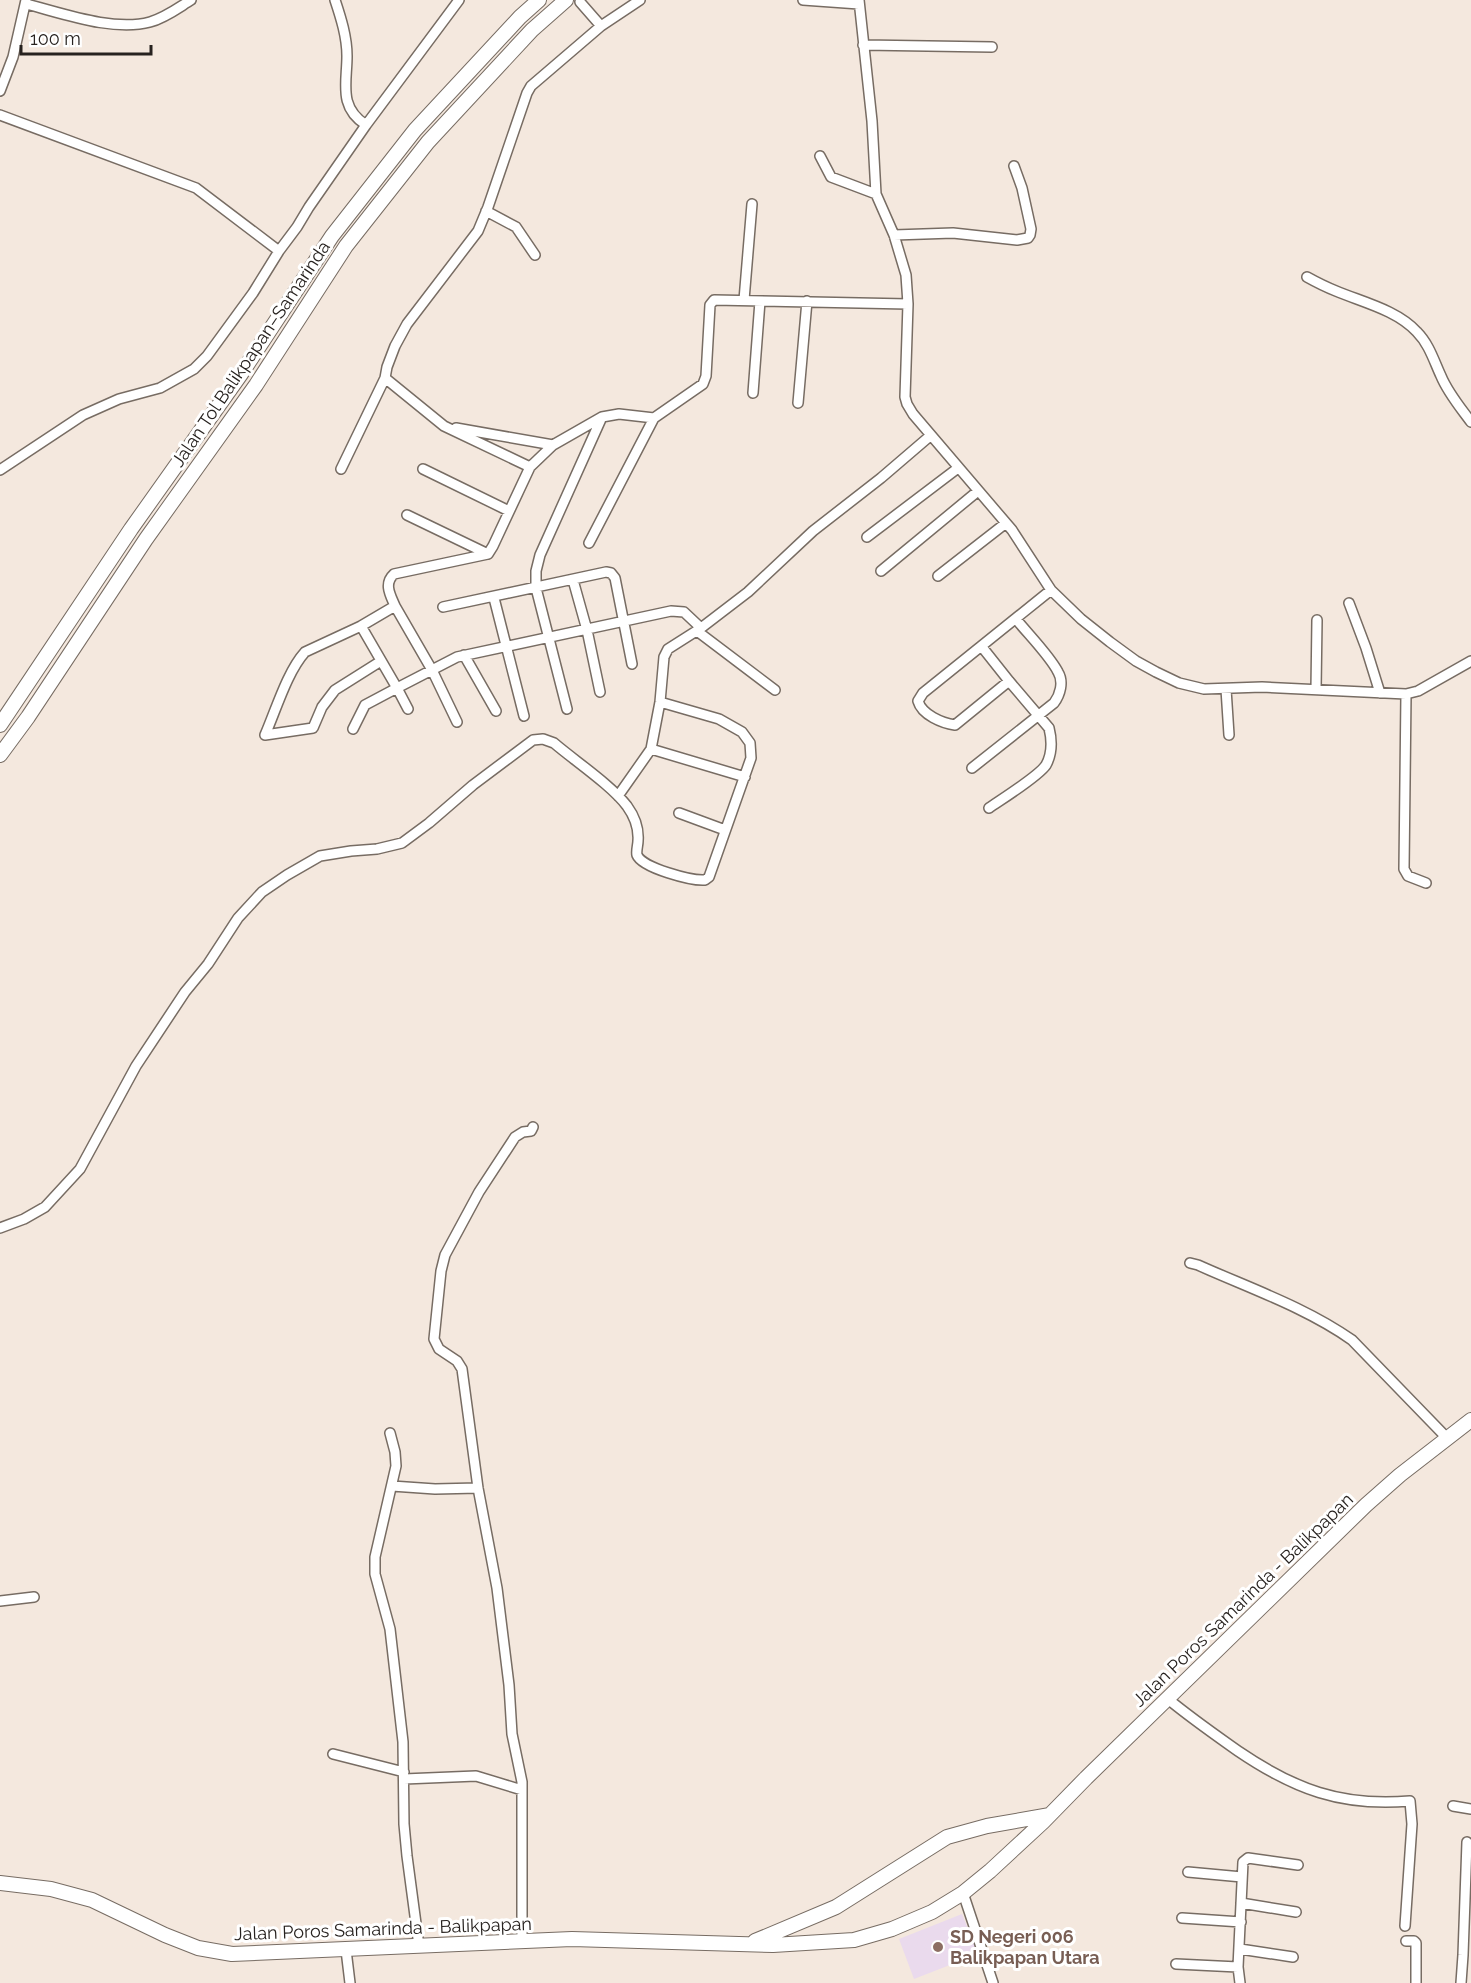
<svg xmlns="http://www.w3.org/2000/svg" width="1471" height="1983" viewBox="0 0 1471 1983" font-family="Raleway,sans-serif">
	<rect width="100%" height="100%" fill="#f4e8de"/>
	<path fill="#eadaed" d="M962 1914 978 1954 914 1979 899 1939Z"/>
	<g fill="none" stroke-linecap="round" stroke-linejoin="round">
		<defs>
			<path id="minor" d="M803 0 859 4
				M859 0 872 121 876 194 894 235 906 275 908 304 905 397 907 404 913 414 1012 530 1051 590 1081 619 1110 642 1136 661 1156 672 1179 683 1204 689 1262 687 1406 694 1418 691 1471 661
				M580 2 601 26
				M26 4C62 13 113 32 150 22 165 18 178 8 191 0
				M863 45 992 47
				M0 91 13 57 26 0
				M0 115 196 188 279 251
				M366 125 459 0
				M820 156 831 177 876 194
				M486 211 516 227 535 255
				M894 235 953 233 1017 240 1028 238 1030 235 1031 229 1022 188 1014 166
				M1307 277C1316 282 1326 287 1336 291 1362 302 1397 310 1417 332 1429 344 1434 361 1441 376 1448 393 1460 407 1471 422
				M744 300 752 204
				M753 393 760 301
				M798 403 807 301
				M456 428 553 445
				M530 467 444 426 385 378 387 367 395 346 407 324 478 231 488 207 527 93 531 86 601 26 640 0
				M341 469 385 378
				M423 469 509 511
				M0 470 83 415 119 399 160 388 194 369 207 356 253 293 279 251 297 227 309 207 366 125C338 107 347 83 347 56 347 37 341 18 335 0
				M407 515 488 554
				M867 537 958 468
				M589 543 654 418
				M881 571 978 491
				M938 576 1006 523
				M573 580 587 630 600 692
				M494 598 524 716
				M1349 603 1366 648 1380 693
				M395 606C391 596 383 584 394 574L488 554 493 546 530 467 553 445 602 417 619 414 654 418 703 384 706 376 710 305 714 300 908 304
				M443 607 606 572 611 573 615 578 632 664
				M361 626 395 606 432 670 457 722
				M697 631 775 690
				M982 647 1009 681 1049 728C1052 740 1052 754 1046 765 1039 776 1002 799 989 808
				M464 655 496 711
				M1009 681 955 725C942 723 922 715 918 701L923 693 1051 590
				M1226 689 1229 735
				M1316 689 1317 620
				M1406 694 1404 869 1408 876 1426 883
				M567 709 536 588V571L540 555 602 417
				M353 729 365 705 397 688 408 709
				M265 735C276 710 287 672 305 652L361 626 397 688 457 657 671 611 684 612 701 628
				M265 735 313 728 322 707 335 690 381 661
				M651 749 745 777
				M972 768 1054 703C1060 695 1064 682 1058 672 1050 656 1028 634 1016 619
				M618 796 651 749 660 702 664 657 668 649 701 628 748 592 813 531 881 478 930 436
				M679 813 725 830
				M0 1228 24 1219 45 1207 80 1169 136 1066 185 992 208 964 238 918 262 892 287 875 320 856 351 851 377 849 402 843 429 823 473 785 533 740 543 739 554 743C575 761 611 785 627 806 635 817 639 828 638 841 638 845 636 851 637 855 642 868 692 881 705 880L709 877 751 758 750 743 742 732 719 719 660 702
				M1190 1263 1198 1265C1249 1288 1305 1307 1352 1340L1447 1438
				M390 1433 395 1452 396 1466 375 1557V1574L390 1629 403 1742 404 1824 407 1856 419 1946
				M392 1486 435 1489 478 1488
				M0 1601 34 1597
				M1168 1699C1191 1718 1214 1734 1238 1751 1294 1789 1341 1807 1410 1801L1412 1824 1405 1926
				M333 1754 404 1772
				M404 1779 476 1776 522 1790
				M1453 1806 1471 1809
				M1188 1872 1242 1877
				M963 1893 993 1983
				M1241 1903 1296 1912
				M1182 1918 1241 1922
				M522 1941V1782L512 1734 509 1685 497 1588 478 1488 462 1369 457 1361 439 1349 434 1339 441 1271 445 1255 479 1192 515 1137 523 1132 531 1131 533 1127
				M1406 1941H1414L1416 1943V1983
				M1240 1949 1293 1957
				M346 1950 350 1983
				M1176 1964 1238 1967
				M1240 1983 1238 1967 1243 1862 1248 1858 1298 1865
				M1461 1983 1463 1955 1467 1842"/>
			<path id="highway" d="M0 725 131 529 241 374 332 236 415 130 520 17 539 0
				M0 755 28 717 146 539 256 385 346 246 428 142 532 30 566 0
				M0 1883 51 1889 92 1900 165 1935 198 1948 232 1954 572 1939 773 1945 854 1940 892 1929 932 1912 963 1893 990 1871 1043 1822 1086 1778 1366 1505 1400 1475 1471 1420
				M755 1941 836 1907 947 1837 987 1826 1050 1815"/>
		</defs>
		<use href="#minor" stroke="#776c63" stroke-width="12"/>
		<use href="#highway" stroke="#776c63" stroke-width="16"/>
		<use href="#minor" stroke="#fff" stroke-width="9"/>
		<use href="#highway" stroke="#fff" stroke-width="14"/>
	</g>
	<circle fill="#8d6e63" stroke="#fff" stroke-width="2" cx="938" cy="1947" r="6"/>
	<g text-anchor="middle" stroke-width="6" stroke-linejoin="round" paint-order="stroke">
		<g font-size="18" fill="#27221f" stroke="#fff">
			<text transform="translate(251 354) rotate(-56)" y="6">Jalan Tol Balikpapan–Samarinda</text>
			<text transform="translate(1243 1600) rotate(-44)" y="6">Jalan Poros Samarinda - Balikpapan</text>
			<text transform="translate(383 1929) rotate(-2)" y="6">Jalan Poros Samarinda - Balikpapan</text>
		</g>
		<g font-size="18" font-weight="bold" fill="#785e54" stroke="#fff" text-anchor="start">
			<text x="950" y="1943">SD Negeri 006<tspan x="950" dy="21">Balikpapan Utara</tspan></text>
		</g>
	</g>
	<path d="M21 45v9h130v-9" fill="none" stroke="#27221f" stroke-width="3"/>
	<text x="30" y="45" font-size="18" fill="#27221f" stroke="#ffffff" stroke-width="4.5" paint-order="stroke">100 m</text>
</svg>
